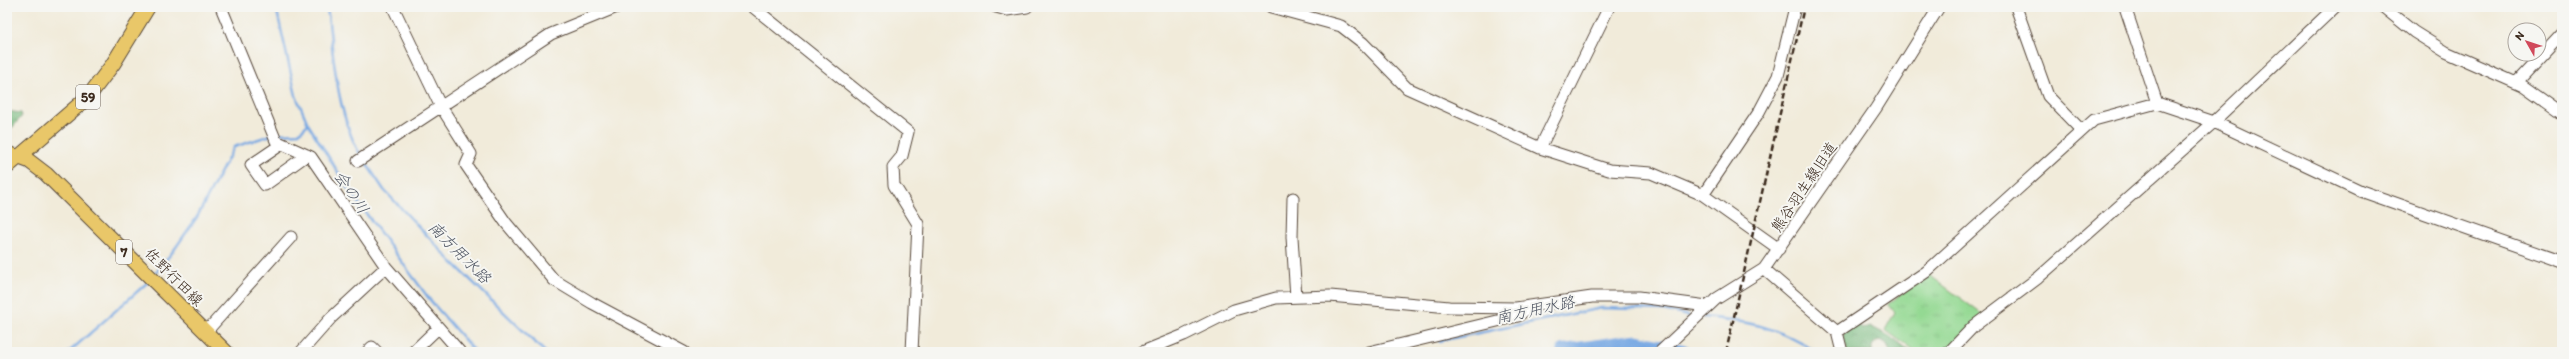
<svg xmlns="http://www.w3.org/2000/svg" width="2569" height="359" viewBox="0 0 2569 359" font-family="Itim,'Klee One',sans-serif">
	<defs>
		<pattern id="grass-tufts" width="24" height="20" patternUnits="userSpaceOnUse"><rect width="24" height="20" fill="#94d993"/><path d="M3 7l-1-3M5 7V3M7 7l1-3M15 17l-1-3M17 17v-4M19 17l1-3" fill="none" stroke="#80ba7e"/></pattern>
		<pattern id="forest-crowns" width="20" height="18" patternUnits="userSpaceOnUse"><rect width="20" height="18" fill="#77b97d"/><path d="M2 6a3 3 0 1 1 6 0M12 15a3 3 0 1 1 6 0" fill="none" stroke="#639766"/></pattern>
	</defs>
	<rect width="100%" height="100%" fill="#f6f6f2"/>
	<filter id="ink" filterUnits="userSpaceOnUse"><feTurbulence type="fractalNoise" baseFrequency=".025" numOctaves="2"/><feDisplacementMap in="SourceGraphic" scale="8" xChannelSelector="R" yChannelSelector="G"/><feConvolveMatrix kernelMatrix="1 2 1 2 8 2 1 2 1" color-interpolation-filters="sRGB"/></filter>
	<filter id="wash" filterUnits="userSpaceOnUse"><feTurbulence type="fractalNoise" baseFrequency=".012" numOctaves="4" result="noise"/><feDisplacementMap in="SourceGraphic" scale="16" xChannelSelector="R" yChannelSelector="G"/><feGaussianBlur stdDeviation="0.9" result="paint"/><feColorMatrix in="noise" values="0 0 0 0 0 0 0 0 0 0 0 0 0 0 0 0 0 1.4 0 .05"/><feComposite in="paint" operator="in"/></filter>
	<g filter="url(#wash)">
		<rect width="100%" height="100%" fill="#f1ebda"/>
		<path fill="url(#grass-tufts)" stroke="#688258" d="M1928 274 1983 315 1945 352H1916L1885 330 1895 312 1888 304Z"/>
		<path fill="url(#forest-crowns)" stroke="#59724e" d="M7 111 21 113 22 116 12 128 7 125Z
			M1858 324 1862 329 1870 326 1889 336 1910 352H1890L1887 344 1881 340 1876 341 1872 346V352H1847L1843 334Z"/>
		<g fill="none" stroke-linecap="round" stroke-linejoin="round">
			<path stroke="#78a9e3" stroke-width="2.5" d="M276 7 296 96 308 124 351 193 430 300 475 352
				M327 7C333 51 337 116 360 154
				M276 134 299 133 308 124
				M366 163 384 190 452 262 545 352
				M154 275 174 250 197 217 234 147 271 135
				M1703 317C1753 322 1774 326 1817 352
				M1439 341 1602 308 1663 310 1689 316
				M69 352 148 282"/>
			<path stroke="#78a9e3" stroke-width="16" d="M1564 352 1634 342 1683 352"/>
		</g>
	</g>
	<g filter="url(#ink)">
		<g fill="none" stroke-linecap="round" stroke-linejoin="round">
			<defs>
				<path id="minor" d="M221 7 276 141 311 157 386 267 460 352
					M393 7 440 105 471 154 466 165 506 223 554 280 592 303 684 352
					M753 7 908 132 902 156 893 167 894 185 918 224 912 352
					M996 7 1007 10 1027 7
					M1271 7 1341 26 1363 43 1407 88 1540 148 1609 170 1651 173 1703 195
					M2016 7 2048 96 2081 130
					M2125 7 2157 103
					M2383 7 2414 32 2446 52 2523 86 2562 114
					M2516 83 2562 34
					M282 144 251 165 265 185 307 155
					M1540 148 1609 7
					M358 161 551 34 617 7
					M1293 198 1292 237 1296 297
					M1779 249 1703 195 1759 112 1778 76 1795 7
					M1764 269 1837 332 1842 352
					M206 332 291 237
					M1837 332 1926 272 2094 120 2157 103 2214 122 2361 191 2562 262
					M301 352 331 318 386 267
					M367 352 372 347 377 352
					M413 352 438 328
					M1142 352 1184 335 1234 310 1276 298 1330 296 1449 307 1516 308 1592 297H1639L1707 306
					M1369 352 1518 316 1529 307
					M1660 352 1716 299 1764 269 1876 108 1939 7
					M1949 352 1974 326 2038 278 2214 122 2335 7"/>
				<path id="major" d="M7 153 29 161 46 174 226 352
					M7 167 88 97 113 64 148 7"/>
			</defs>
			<use href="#minor" stroke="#56473a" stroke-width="13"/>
			<use href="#major" stroke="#56473a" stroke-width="16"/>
			<use href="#minor" stroke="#fff" stroke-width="11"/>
			<use href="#major" stroke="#e9c769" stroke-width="14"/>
			<path stroke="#3b2a1e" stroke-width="2.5" stroke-dasharray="6 3" stroke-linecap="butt" d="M1726 352 1804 7"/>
		</g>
	</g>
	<g text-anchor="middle" stroke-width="4" stroke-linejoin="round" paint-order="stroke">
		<g fill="#f6f6f2" stroke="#73675e" stroke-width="1">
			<rect x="76" y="85" width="24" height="24" rx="3"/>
			<rect x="116" y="240" width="16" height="24" rx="3"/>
		</g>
		<g font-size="14" font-weight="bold" fill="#3b2a1e">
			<text x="88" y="102">59</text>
			<text x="124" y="257">7</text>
		</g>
		<g font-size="15" fill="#3b2a1e" stroke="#f6f6f2">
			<text transform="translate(1804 187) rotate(-56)" y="5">熊谷羽生線旧道</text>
			<text transform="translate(174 277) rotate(45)" y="5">佐野行田線</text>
		</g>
		<g font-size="16" font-style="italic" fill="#505663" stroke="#f6f6f2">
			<text transform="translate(352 192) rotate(56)" y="6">会の川</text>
			<text transform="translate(460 252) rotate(45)" y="6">南方用水路</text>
			<text transform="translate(1535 309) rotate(-12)" y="6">南方用水路</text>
		</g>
	</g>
	<rect width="2569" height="359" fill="none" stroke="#f6f6f2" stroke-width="24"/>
	<g transform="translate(2527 42) rotate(309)"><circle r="19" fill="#f6f6f2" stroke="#aba49d"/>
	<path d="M0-3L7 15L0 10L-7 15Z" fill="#d1495b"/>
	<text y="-6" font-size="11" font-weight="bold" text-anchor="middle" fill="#3b2a1e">N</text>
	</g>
</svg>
